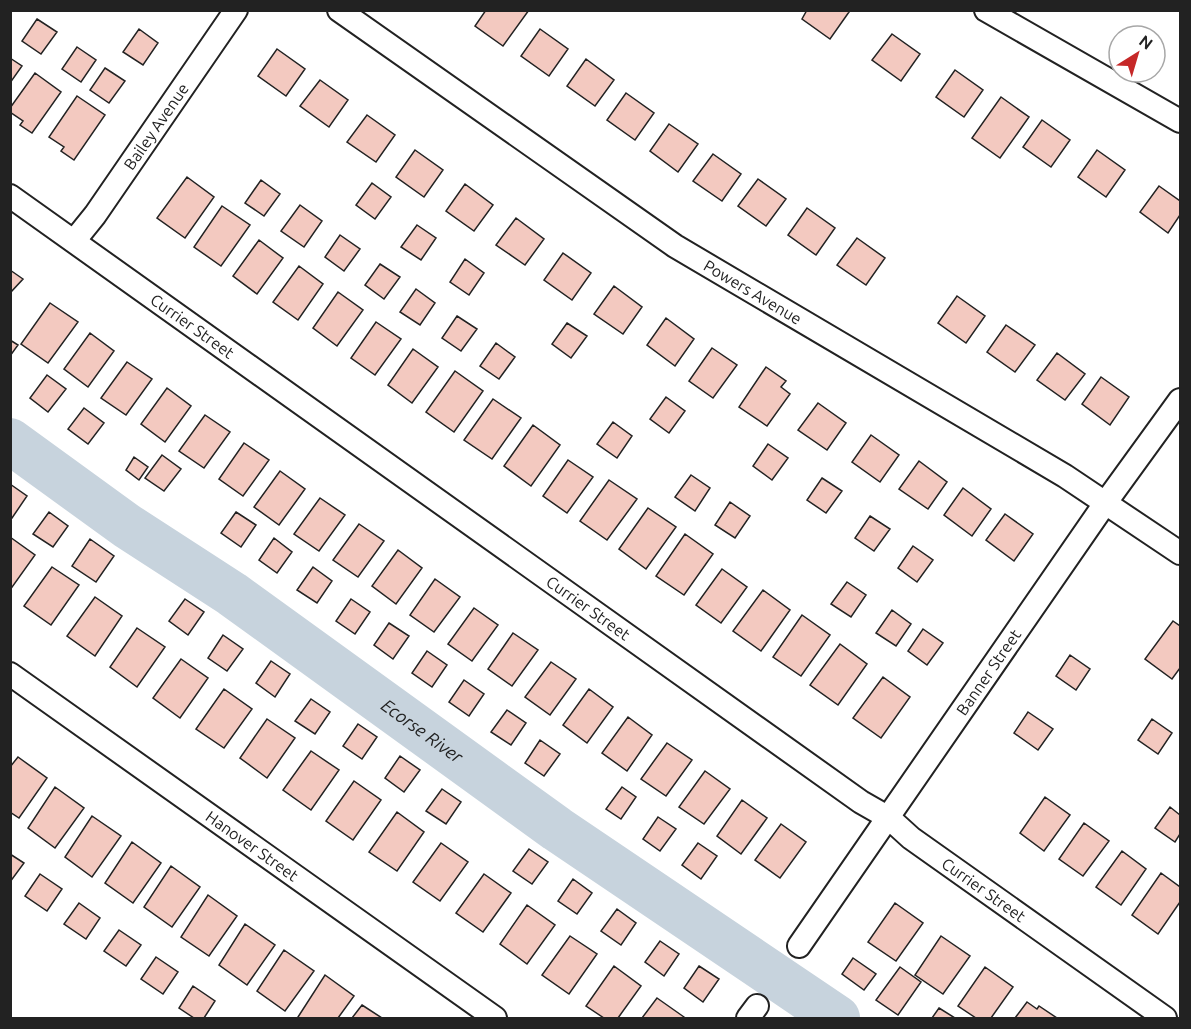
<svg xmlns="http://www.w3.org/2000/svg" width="1191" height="1029" viewBox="0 0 1191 1029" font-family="Ubuntu,sans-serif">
	<rect width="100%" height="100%" fill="#fff"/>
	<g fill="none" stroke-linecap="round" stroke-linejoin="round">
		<path stroke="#c7d3dd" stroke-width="46" id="s1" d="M10 441 127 526 232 594 557 829 837 1018"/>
	</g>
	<path fill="#f3c9c0" stroke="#222" stroke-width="1.5" d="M486 10H529L503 46 475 26Z
		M807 10H847L849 12 830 39 802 19Z
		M37 19 57 32 41 54 22 41Z
		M139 29 158 43 143 65 123 52Z
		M540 29 568 49 549 76 521 56Z
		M892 34 920 54 901 81 872 60Z
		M77 47 96 60 81 82 62 69Z
		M277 49 305 69 286 96 258 76Z
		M10 58 22 66 10 83Z
		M586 59 614 80 595 106 567 86Z
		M105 68 125 81 109 103 90 90Z
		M955 70 983 90 964 117 936 97Z
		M35 73 61 92 32 133 20 125 23 121 10 112V108Z
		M320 80 348 100 329 127 300 106Z
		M626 93 654 113 635 140 607 120Z
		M77 96 105 115 74 160 61 151 64 147 49 137Z
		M1001 97 1029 117 1000 158 972 138Z
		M367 115 395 135 376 162 347 142Z
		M1042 120 1070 140 1051 167 1023 147Z
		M669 124 698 144 678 172 650 151Z
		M415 150 443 170 424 197 396 177Z
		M1097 150 1125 170 1106 197 1078 177Z
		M713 154 741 174 722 201 693 181Z
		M187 177 214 197 185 238 157 218Z
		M758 179 786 199 766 226 738 206Z
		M261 180 280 194 264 216 245 203Z
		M372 183 391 197 375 219 356 205Z
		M465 184 493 205 474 231 446 211Z
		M1159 186 1180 201V215L1168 233 1140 212Z
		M300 205 322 221 304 247 281 231Z
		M222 206 250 225 221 266 194 247Z
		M807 208 835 228 816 255 788 235Z
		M516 218 544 239 525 265 496 245Z
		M417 225 436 238 421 260 401 247Z
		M340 235 360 249 344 271 325 257Z
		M857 238 885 258 866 285 837 265Z
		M259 240 283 258 257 294 233 276Z
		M563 253 591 273 572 300 544 280Z
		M465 259 484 273 469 295 450 282Z
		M380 264 400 277 384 299 365 285Z
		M299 266 323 284 298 320 273 302Z
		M10 270 23 279 10 293Z
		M614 286 642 307 623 334 594 314Z
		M416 289 435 303 420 325 400 312Z
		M338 292 363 310 337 346 313 328Z
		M957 296 985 316 966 343 938 323Z
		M50 303 78 322 48 363 21 344Z
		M457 316 477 329 461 351 442 338Z
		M666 318 694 339 675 366 647 345Z
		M376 322 401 339 375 375 351 358Z
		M567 323 587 336 571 358 552 344Z
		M1006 325 1035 345 1015 372 987 352Z
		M90 333 114 351 88 387 64 369Z
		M10 340 18 345 10 356Z
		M496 343 515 357 499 379 480 366Z
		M712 348 737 365 713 398 689 381Z
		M413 349 438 367 412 403 388 385Z
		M1057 353 1085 374 1065 400 1037 380Z
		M127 362 152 379 126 415 101 398Z
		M766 367 786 381 781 387 790 394 767 426 739 407Z
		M455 371 483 391 454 432 426 412Z
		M47 375 66 389 48 412 30 398Z
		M1101 377 1129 397 1110 425 1082 404Z
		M167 388 191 406 165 442 141 424Z
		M666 397 685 411 669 433 650 419Z
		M493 399 521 418 492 459 464 440Z
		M818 403 846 423 827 450 798 430Z
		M84 408 104 423 88 444 68 429Z
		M205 415 230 432 204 468 179 451Z
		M613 422 632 436 617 458 597 444Z
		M533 425 560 445 531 486 504 466Z
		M871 435 899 455 880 482 852 462Z
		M244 443 269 460 243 496 219 479Z
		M768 444 788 458 772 480 753 466Z
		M162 455 181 469 164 491 145 478Z
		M134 457 148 467 139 480 126 470Z
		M568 460 593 477 567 513 543 496Z
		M919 461 947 482 928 509 899 489Z
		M280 471 305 489 279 525 254 507Z
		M691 475 710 488 695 511 675 497Z
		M822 478 842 491 826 513 807 500Z
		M609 480 637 499 607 540 580 521Z
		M10 484 27 496 12 518 10 517Z
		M963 488 991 509 972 536 944 515Z
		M320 498 345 515 319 551 294 534Z
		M730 502 750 516 735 538 715 525Z
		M648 508 676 527 646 569 619 549Z
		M49 512 68 526 53 547 33 534Z
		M236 512 256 525 241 547 221 533Z
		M1005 514 1033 534 1014 561 986 540Z
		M870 516 890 529 874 551 855 538Z
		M359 524 384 541 358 577 333 560Z
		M685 534 713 554 684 595 656 576Z
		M10 537 35 555 10 590Z
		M274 538 292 552 277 573 259 560Z
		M90 539 114 556 96 582 72 566Z
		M913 546 933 560 917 582 898 568Z
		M398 550 422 568 396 604 372 586Z
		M52 567 79 585 51 625 24 606Z
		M313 567 332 581 317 603 297 590Z
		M722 569 747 587 721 623 696 605Z
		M435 579 460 597 434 632 410 615Z
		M847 582 866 595 851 617 831 604Z
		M763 590 790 610 761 651 733 631Z
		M95 597 122 616 95 656 67 636Z
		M185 599 204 612 188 635 169 621Z
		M351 599 370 612 355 634 336 621Z
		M474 608 498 625 472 661 448 644Z
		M892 610 911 624 896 646 876 633Z
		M802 615 830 635 801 676 773 657Z
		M1173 621 1180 626V668L1172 679 1145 659Z
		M389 623 409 636 393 659 374 645Z
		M137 628 165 647 137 687 110 667Z
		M923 629 943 643 927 665 908 651Z
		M513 633 538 650 512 686 488 669Z
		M223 635 243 649 227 671 208 658Z
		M840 644 867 664 838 705 810 685Z
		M427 651 447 665 432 687 412 673Z
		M1070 655 1090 669 1076 690 1056 676Z
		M181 659 208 678 180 718 153 698Z
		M271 661 290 674 275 697 256 683Z
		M551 662 576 679 550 715 525 697Z
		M883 677 910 697 881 738 853 718Z
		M464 680 484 694 469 716 449 702Z
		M224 689 252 709 224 748 196 729Z
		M589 689 613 707 587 743 563 725Z
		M311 699 330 712 315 734 295 721Z
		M507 710 526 723 511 745 491 732Z
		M1028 712 1053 729 1038 750 1014 733Z
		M628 717 652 735 627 771 602 753Z
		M267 719 295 738 267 778 240 758Z
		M1152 719 1172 733 1158 754 1138 740Z
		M358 724 377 737 362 759 343 746Z
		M540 740 560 754 544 776 525 763Z
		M667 743 692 760 666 796 641 779Z
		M311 751 339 770 311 810 283 790Z
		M400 756 420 770 404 792 385 778Z
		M18 757 47 778 19 818 10 812V767Z
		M705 771 730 789 704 824 679 807Z
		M354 781 381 800 353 840 326 821Z
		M55 787 84 808 55 848 28 828Z
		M622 787 636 797 621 819 606 809Z
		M442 789 461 802 446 824 426 811Z
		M1045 797 1070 815 1044 851 1020 833Z
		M742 800 767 818 741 854 717 836Z
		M1170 807 1180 815V834L1175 842 1155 828Z
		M397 812 424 832 397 871 369 852Z
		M92 816 121 836 92 877 65 857Z
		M658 817 676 829 660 851 643 839Z
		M1084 823 1109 841 1083 876 1059 859Z
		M781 824 806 842 780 878 755 860Z
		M132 842 161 863 133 903 105 883Z
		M441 843 468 862 440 901 413 882Z
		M698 843 717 856 701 879 682 865Z
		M529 849 548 862 532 884 513 871Z
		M1122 851 1146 869 1121 905 1096 887Z
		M10 854 24 863 10 882Z
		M171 866 200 887 172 927 144 907Z
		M1161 873 1180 887V902L1158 934 1132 915Z
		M40 874 62 889 47 911 25 896Z
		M484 874 511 893 483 932 456 913Z
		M573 879 592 893 577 914 558 901Z
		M208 895 237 916 209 956 181 937Z
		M79 903 100 918 86 939 64 924Z
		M895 903 923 923 896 961 868 942Z
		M527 905 555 925 527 964 500 944Z
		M617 909 636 923 621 945 601 931Z
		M245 924 275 945 247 985 219 965Z
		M119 930 141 945 126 966 104 951Z
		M570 936 597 954 569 994 542 975Z
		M941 936 970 956 943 994 915 975Z
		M660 941 679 954 664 976 645 962Z
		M284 950 314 971 285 1011 257 991Z
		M156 957 178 972 163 994 141 979Z
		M853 958 876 974 864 990 842 974Z
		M614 966 641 986 618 1018H604L586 1006Z
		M699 966 719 979 703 1002 684 988Z
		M900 967 921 982 898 1015 876 1000Z
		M985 967 1013 987 991 1018H976L958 1006Z
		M325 975 354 996 338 1018H300L298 1017Z
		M193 986 215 1001 204 1018H194L179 1008Z
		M657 998 684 1017 683 1018H642Z
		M1027 1002 1037 1009 1039 1006 1057 1018H1015Z
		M362 1005 382 1018H352Z
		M939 1008 955 1018H932Z"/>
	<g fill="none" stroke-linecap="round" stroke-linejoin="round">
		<defs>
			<g id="minor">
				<path id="s2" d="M339 10 675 246 1065 476 1180 553"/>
				<path d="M986 10 1180 121"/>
				<path id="s3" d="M10 196 861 802 889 818 911 838 1165 1018"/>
				<path id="s4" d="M74 241 95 215 236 10"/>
				<path id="s5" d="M10 674 495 1018"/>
				<path id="s6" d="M799 946 1106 502 1180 400"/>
				<path d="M748 1018 757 1006"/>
			</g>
		</defs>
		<use href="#minor" stroke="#222" stroke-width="26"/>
		<use href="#minor" stroke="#fff" stroke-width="22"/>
	</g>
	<g text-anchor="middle" stroke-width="4.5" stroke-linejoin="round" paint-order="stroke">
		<g font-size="16" fill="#222" stroke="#fff">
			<text dy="6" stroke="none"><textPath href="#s4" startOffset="141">Bailey Avenue</textPath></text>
			<text dy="6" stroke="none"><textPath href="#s2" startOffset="501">Powers Avenue</textPath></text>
			<text dy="6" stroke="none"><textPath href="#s3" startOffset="224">Currier Street</textPath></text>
			<text dy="6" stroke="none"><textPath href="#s3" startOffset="710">Currier Street</textPath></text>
			<text dy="6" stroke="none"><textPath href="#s6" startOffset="333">Banner Street</textPath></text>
			<text dy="6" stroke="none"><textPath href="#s5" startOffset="297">Hanover Street</textPath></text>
			<text dy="6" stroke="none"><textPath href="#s3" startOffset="1196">Currier Street</textPath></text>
		</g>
		<g font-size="18" font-style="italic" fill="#222" stroke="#fff">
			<text dy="6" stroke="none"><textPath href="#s1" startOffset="504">Ecorse River</textPath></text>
		</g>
	</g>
	<rect width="1191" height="1029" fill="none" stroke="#222222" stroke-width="24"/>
	<g transform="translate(1137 54) rotate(37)"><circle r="28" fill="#ffffff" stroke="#a7a7a7" stroke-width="1.5"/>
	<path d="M0-4.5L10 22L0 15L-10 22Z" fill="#c62828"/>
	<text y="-9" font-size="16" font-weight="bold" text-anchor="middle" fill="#222222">N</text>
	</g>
</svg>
